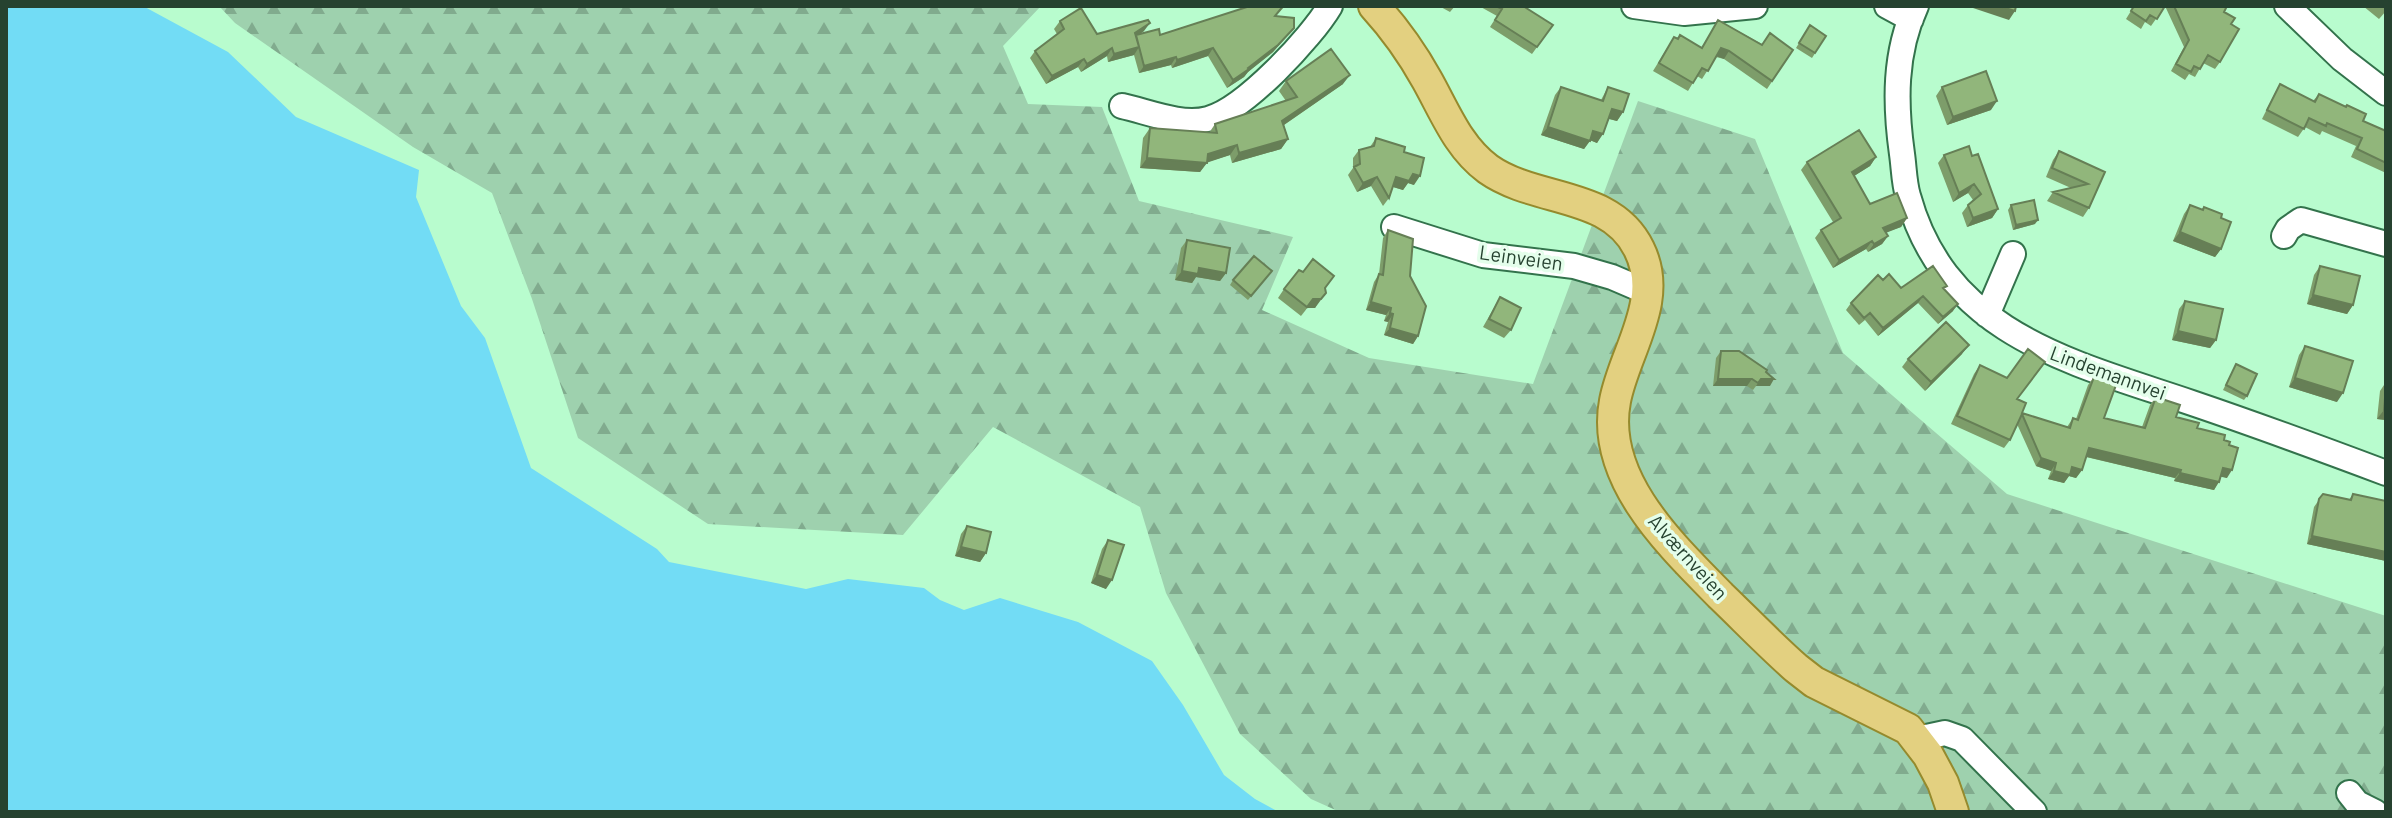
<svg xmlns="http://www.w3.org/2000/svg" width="2392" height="818" viewBox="0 0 2392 818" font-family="Barlow,sans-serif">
	<defs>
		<pattern id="forest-firs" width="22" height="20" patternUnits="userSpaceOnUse" patternTransform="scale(2)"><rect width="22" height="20" fill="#9ed1ae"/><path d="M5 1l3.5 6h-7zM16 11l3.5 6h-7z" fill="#81ab8e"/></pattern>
	</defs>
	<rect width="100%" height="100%" fill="#b8fcce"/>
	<path fill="url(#forest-firs)" d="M219 6H1041L1003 46 1028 104 1102 107 1139 201 1293 237 1262 310 1369 358 1533 384 1638 101 1755 139 1843 353 2007 494 2386 616V812H1340L1311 799 1240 734 1166 593 1140 507 993 427 903 535 708 524 578 438 532 299 492 193 413 147 235 23Z"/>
	<path fill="#72dcf5" d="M6 6H143L228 52 296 117 419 170 416 197 461 306 485 338 531 468 657 549 669 562 806 589 848 579 924 588 940 600 964 610 1000 598 1078 622 1152 661 1183 705 1224 775 1255 799 1279 812H6Z"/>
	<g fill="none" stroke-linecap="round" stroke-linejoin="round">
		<defs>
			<path id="minor" d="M1634 6 1684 13 1755 6
				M1887 6 1911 19
				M1916 6C1894 53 1895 104 1902 154 1904 168 1904 183 1908 196 1946 335 2074 363 2192 403 2257 425 2322 449 2386 473
				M2287 6 2342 59 2386 93
				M1122 106C1149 112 1181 126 1208 119 1244 110 1311 38 1330 6
				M1394 227 1483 255 1574 266 1612 277 1647 292
				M2284 236 2288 229 2301 220 2386 244
				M1987 315 2013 254
				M1917 739 1945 733 1962 739 2034 812
				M2349 793 2357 803 2375 812"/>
			<path id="major" d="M1374 6C1395 29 1412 53 1427 80 1445 112 1458 147 1488 169 1536 203 1611 191 1639 249 1665 301 1624 352 1615 401 1600 479 1672 546 1721 596 1746 620 1770 645 1796 668L1814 682 1908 729 1928 755 1943 783 1953 812"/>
		</defs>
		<use href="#minor" stroke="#33734c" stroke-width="28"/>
		<use href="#major" stroke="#958a2d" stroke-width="34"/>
		<use href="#minor" stroke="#fff" stroke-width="24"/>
		<use href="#major" stroke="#e3d080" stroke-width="30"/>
	</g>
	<path fill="#7d9d6a" d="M1239 6H1285L1276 16 1294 28 1273 52 1248 72 1244 77 1227 88 1208 56 1172 68 1171 65 1139 73 1134 55 1108 62 1107 56 1081 72 1078 67 1046 84 1030 58 1035 51 1057 34 1054 29 1060 21 1097 34 1144 31 1140 34 1160 35 1242 9Z
		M1439 6H1455L1450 12Z
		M1479 6H1523L1553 25 1532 54 1490 27 1497 16Z
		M2134 6H2165L2151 26 2145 22 2141 29 2126 19Z
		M2165 6H2227L2224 12 2231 24 2220 62 2215 69 2203 63 2195 77 2189 74 2185 80 2171 71 2184 47Z
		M2363 6H2386V11L2379 19Z
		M1718 20 1762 44 1793 50 1767 89 1724 59 1716 57 1702 79 1697 76 1688 91 1653 71 1674 37 1702 47Z
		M1810 25 1826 36 1812 58 1796 48Z
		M1286 81 1343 84 1284 125 1288 139 1281 149 1232 163 1230 155 1207 162 1200 172 1140 168 1143 138 1150 128 1209 133 1215 124 1286 101 1279 91Z
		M2280 84 2313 101 2319 94 2363 121 2386 131V173L2351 157 2356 146 2322 131 2320 135 2305 127 2298 137 2262 119 2275 93Z
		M1561 87 1601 100 1608 87 1623 112 1617 121 1609 119 1597 143 1590 140 1584 149 1541 135 1555 95Z
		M1942 87 1991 110 1947 125 1936 96Z
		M1376 138 1404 152 1414 185 1408 183 1403 190 1393 187 1389 198 1383 206 1371 186 1357 192 1348 175 1353 168V158L1359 150 1370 147Z
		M2059 151 2105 172 2089 208 2083 217 2047 201 2053 192 2071 188 2046 177 2053 160Z
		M1944 155 1972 156 1998 209 1992 218 1967 227 1962 213 1968 205 1973 200 1968 193 1953 202 1938 163Z
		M1876 157 1870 166 1854 176 1870 204 1907 218 1901 227 1886 232 1888 236 1882 244 1868 252 1866 249 1833 268 1815 238 1821 230 1833 222 1801 170 1807 162Z
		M2011 205 2035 224 2013 230 2008 210Z
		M2190 205 2202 210 2204 207 2221 218V249L2215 257 2173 241 2184 214Z
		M1388 230 1410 276 1418 336 1413 344 1384 335 1388 322 1384 321 1386 315 1366 310 1374 282 1379 274 1383 238Z
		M1187 240 1226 273 1220 281 1196 277 1192 283 1175 280 1181 248Z
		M2320 266 2353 305 2347 314 2307 304 2314 275Z
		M1272 271 1248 300 1230 285 1233 280Z
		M1883 280 1901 288 1947 286 1944 289 1953 311 1938 324 1918 303 1878 336 1865 320 1859 325 1846 310 1851 303Z
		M1284 289H1325L1315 308H1307L1301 316 1278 298Z
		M1500 297 1511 330 1504 338 1483 327Z
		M2185 301 2216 340 2210 348 2172 340 2179 309Z
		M2305 346 2337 402 2289 387 2299 355Z
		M1721 351 1766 372 1770 386H1756L1753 390 1747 386H1713L1716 358Z
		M1962 354 1925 391 1902 367 1908 359Z
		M2236 364 2247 396 2244 400 2223 390Z
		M1980 365 2017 399 2022 413 2067 427 2073 418 2076 419 2088 385 2094 377 2104 418 2142 427 2150 405 2156 397 2176 417 2224 440 2227 478 2221 476 2214 490 2174 481 2175 478 2086 457 2082 470 2076 478 2069 476 2064 483 2048 479 2051 471 2036 466 2017 424 2010 440 2004 448 1951 424 1974 374Z
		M2386 382V420L2377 419 2380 391Z
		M2323 494 2349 500 2353 494 2385 501 2386 499V571H2384L2386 561 2307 544 2314 507Z
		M967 526 986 553 980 562 955 556 961 534Z
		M1108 540 1106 589 1091 583 1102 549Z"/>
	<path fill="#667f56" d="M1971 6H1999L2015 11 2009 20 1970 7Z
		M1150 23 1144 31 1137 36 1135 33Z
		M1294 28 1273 52 1248 72 1244 77 1227 88 1233 80Z
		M1139 47 1134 55 1108 62 1114 54Z
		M1112 48 1107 56 1081 72 1087 64Z
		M1213 48 1208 56 1172 68 1177 60Z
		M1721 48 1729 51 1724 59 1716 56Z
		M1176 57 1171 65 1139 73 1144 66Z
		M1084 59 1078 67 1046 84 1052 76Z
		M1350 75 1343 84 1275 131 1282 121Z
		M1997 101 1991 110 1947 125 1953 117Z
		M1612 109 1623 112 1617 121 1606 118Z
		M1548 127 1590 141 1584 149 1541 135Z
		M1593 131 1603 134 1597 143 1587 139Z
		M1288 139 1281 149 1232 163 1239 153Z
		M1237 145 1230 155 1206 163H1207L1200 172 1140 168 1147 158 1208 154Z
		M1876 157 1870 166 1846 181 1852 172Z
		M1413 174 1420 176 1414 185 1408 183 1403 190 1390 186 1396 177Z
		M1377 177 1371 186 1357 192 1363 183Z
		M1974 184 1968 193 1953 202 1959 193Z
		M1998 209 1992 218 1967 227 1973 218Z
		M1907 218 1901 227 1878 236 1883 228Z
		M2038 220 2035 224 2013 230 2016 225Z
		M2180 232 2221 249 2215 257 2173 241Z
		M1888 236 1882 244 1868 252 1874 244Z
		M1872 241 1866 249 1833 268 1839 260Z
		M1199 268 1226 273 1220 281 1196 277 1192 283 1175 280 1182 271Z
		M1326 293 1315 308H1307L1301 316 1313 299Z
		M2313 295 2353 305 2347 314 2307 304Z
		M1923 296 1918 303 1878 336 1883 328Z
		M1371 302 1391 308 1386 315 1366 310Z
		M1958 304 1953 311 1938 324 1943 317Z
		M1390 313 1393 314 1388 322 1384 321Z
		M1390 328 1418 336 1413 344 1384 335Z
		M2178 331 2216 340 2210 348 2172 340Z
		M1969 345 1962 354 1925 391 1931 382Z
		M2295 378 2343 393 2337 402 2289 387Z
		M1718 379H1752L1747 386H1713Z
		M1761 379H1774L1770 386H1756Z
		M2384 410H2386V420L2377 419Z
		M2089 448 2181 470 2175 478 2083 456Z
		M2041 458 2056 463 2051 471 2036 466Z
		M2072 467 2082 470 2076 478 2069 476 2064 483 2048 479 2054 471Z
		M2223 468 2232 470 2227 478 2217 476Z
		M2180 473 2219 482 2214 490 2174 481Z
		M2312 536 2386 552V561L2307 544Z
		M961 547 986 553 980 562 955 556Z
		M1097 575 1112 580 1106 589 1091 583Z"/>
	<path fill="#91b67b" stroke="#667f56" stroke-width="2" d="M1250 6H1283L1275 16 1294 18V28L1278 45 1248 68 1249 69 1233 80 1213 48 1177 60 1176 57 1144 66 1136 35 1159 29 1160 35Z
		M1496 6H1523L1553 25 1537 47 1495 20 1502 9Z
		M1999 6H2016L2015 11Z
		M2134 6H2165L2157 19 2150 15 2146 21 2131 11Z
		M2174 6H2227L2224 12 2235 18 2231 24 2239 29 2220 62 2208 55 2200 69 2194 66 2191 72 2176 64 2189 40Z
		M1081 8 1097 34 1148 20 1150 23 1135 33 1139 47 1114 54 1112 48 1087 64 1084 59 1052 76 1035 51 1064 29 1060 21Z
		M1718 20 1762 45 1770 33 1793 50 1772 81 1729 51 1721 48 1708 71 1702 68 1693 83 1659 63 1674 37 1678 39 1680 35 1702 48Z
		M1810 25 1826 36 1815 53 1799 43Z
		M1331 49 1350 75 1282 121 1288 139 1239 153 1237 145 1208 154 1207 163 1147 158 1150 128 1217 133 1215 124 1297 97 1286 81Z
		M1986 71 1997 101 1953 117 1942 87Z
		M2280 84 2315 102 2319 94 2346 107 2347 105 2366 114 2363 121 2386 131V163L2357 149 2362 138 2327 123 2326 126 2309 118 2304 129 2267 110Z
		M1561 87 1603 101 1608 87 1629 94 1623 112 1612 109 1603 134 1593 131 1590 141 1548 127Z
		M1859 130 1876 157 1852 172 1870 204 1897 193 1907 218 1883 228 1888 236 1874 244 1872 241 1839 260 1821 230 1841 218 1807 162Z
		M1376 138 1405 147 1404 152 1424 158 1420 176 1413 174 1409 181 1396 177 1389 198 1377 177 1363 183 1354 167 1360 164 1359 150 1374 146Z
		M1969 146 1972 156 1978 154 1998 209 1973 218 1968 205 1981 194 1974 184 1959 193 1944 155Z
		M2059 151 2105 172 2089 208 2053 192 2088 184 2052 168Z
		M2034 200 2038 220 2016 225 2011 205Z
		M2190 205 2203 210 2204 207 2222 214 2221 218 2231 222 2221 249 2180 232Z
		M1388 230 1413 239 1410 276 1426 306 1418 336 1390 328 1393 314 1390 313 1391 308 1371 302 1379 274 1383 275Z
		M1187 240 1230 248 1226 273 1199 268 1198 274 1182 271Z
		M1254 256 1272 271 1251 296 1233 280Z
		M1313 259 1334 276 1325 288 1326 293 1321 299H1313L1307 307 1284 289 1299 270 1303 272Z
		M1933 266 1947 286 1943 288 1958 304 1943 317 1923 296 1883 328 1870 313 1864 318 1851 303 1878 275 1883 280 1889 274 1901 288Z
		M2320 266 2360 276 2353 305 2313 295Z
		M1500 297 1521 308 1511 330 1489 319Z
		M2185 301 2223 309 2216 340 2178 331Z
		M1946 322 1969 345 1931 382 1908 359Z
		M2305 346 2353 361 2343 393 2295 378Z
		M2028 349 2045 362 2017 399 2026 403 2022 413 2070 428 2073 418 2078 420 2094 377 2116 385 2104 418 2145 428 2156 397 2180 405 2176 417 2199 423 2197 428 2225 435 2224 440 2230 442 2229 445 2238 448 2232 470 2223 468 2219 482 2180 473 2181 470 2089 448 2082 470 2072 467 2070 475 2054 471 2056 463 2041 458 2022 414 2010 440 1957 416 1980 365 2007 378Z
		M1721 351H1739L1767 370 1766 372 1774 379H1761L1758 383 1752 379H1718Z
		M2236 364 2257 374 2247 396 2226 385Z
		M2386 386V410H2384Z
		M2323 494 2351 500 2353 494 2386 501V552L2312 536 2319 499Z
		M967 526 991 532 986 553 961 547Z
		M1108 540 1124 545 1112 580 1097 575Z"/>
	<g text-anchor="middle" stroke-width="7" stroke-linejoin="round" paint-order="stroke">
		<g font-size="20" fill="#264230" stroke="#e4feeb">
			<text transform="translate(1521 258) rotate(8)" y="7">Leinveien</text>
			<text transform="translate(2108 373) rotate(20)" y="7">Lindemannvei</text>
			<text transform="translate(1688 557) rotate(48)" y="7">Alværnveien</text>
		</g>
	</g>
	<rect width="2392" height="818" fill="none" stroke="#264230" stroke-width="16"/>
</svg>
